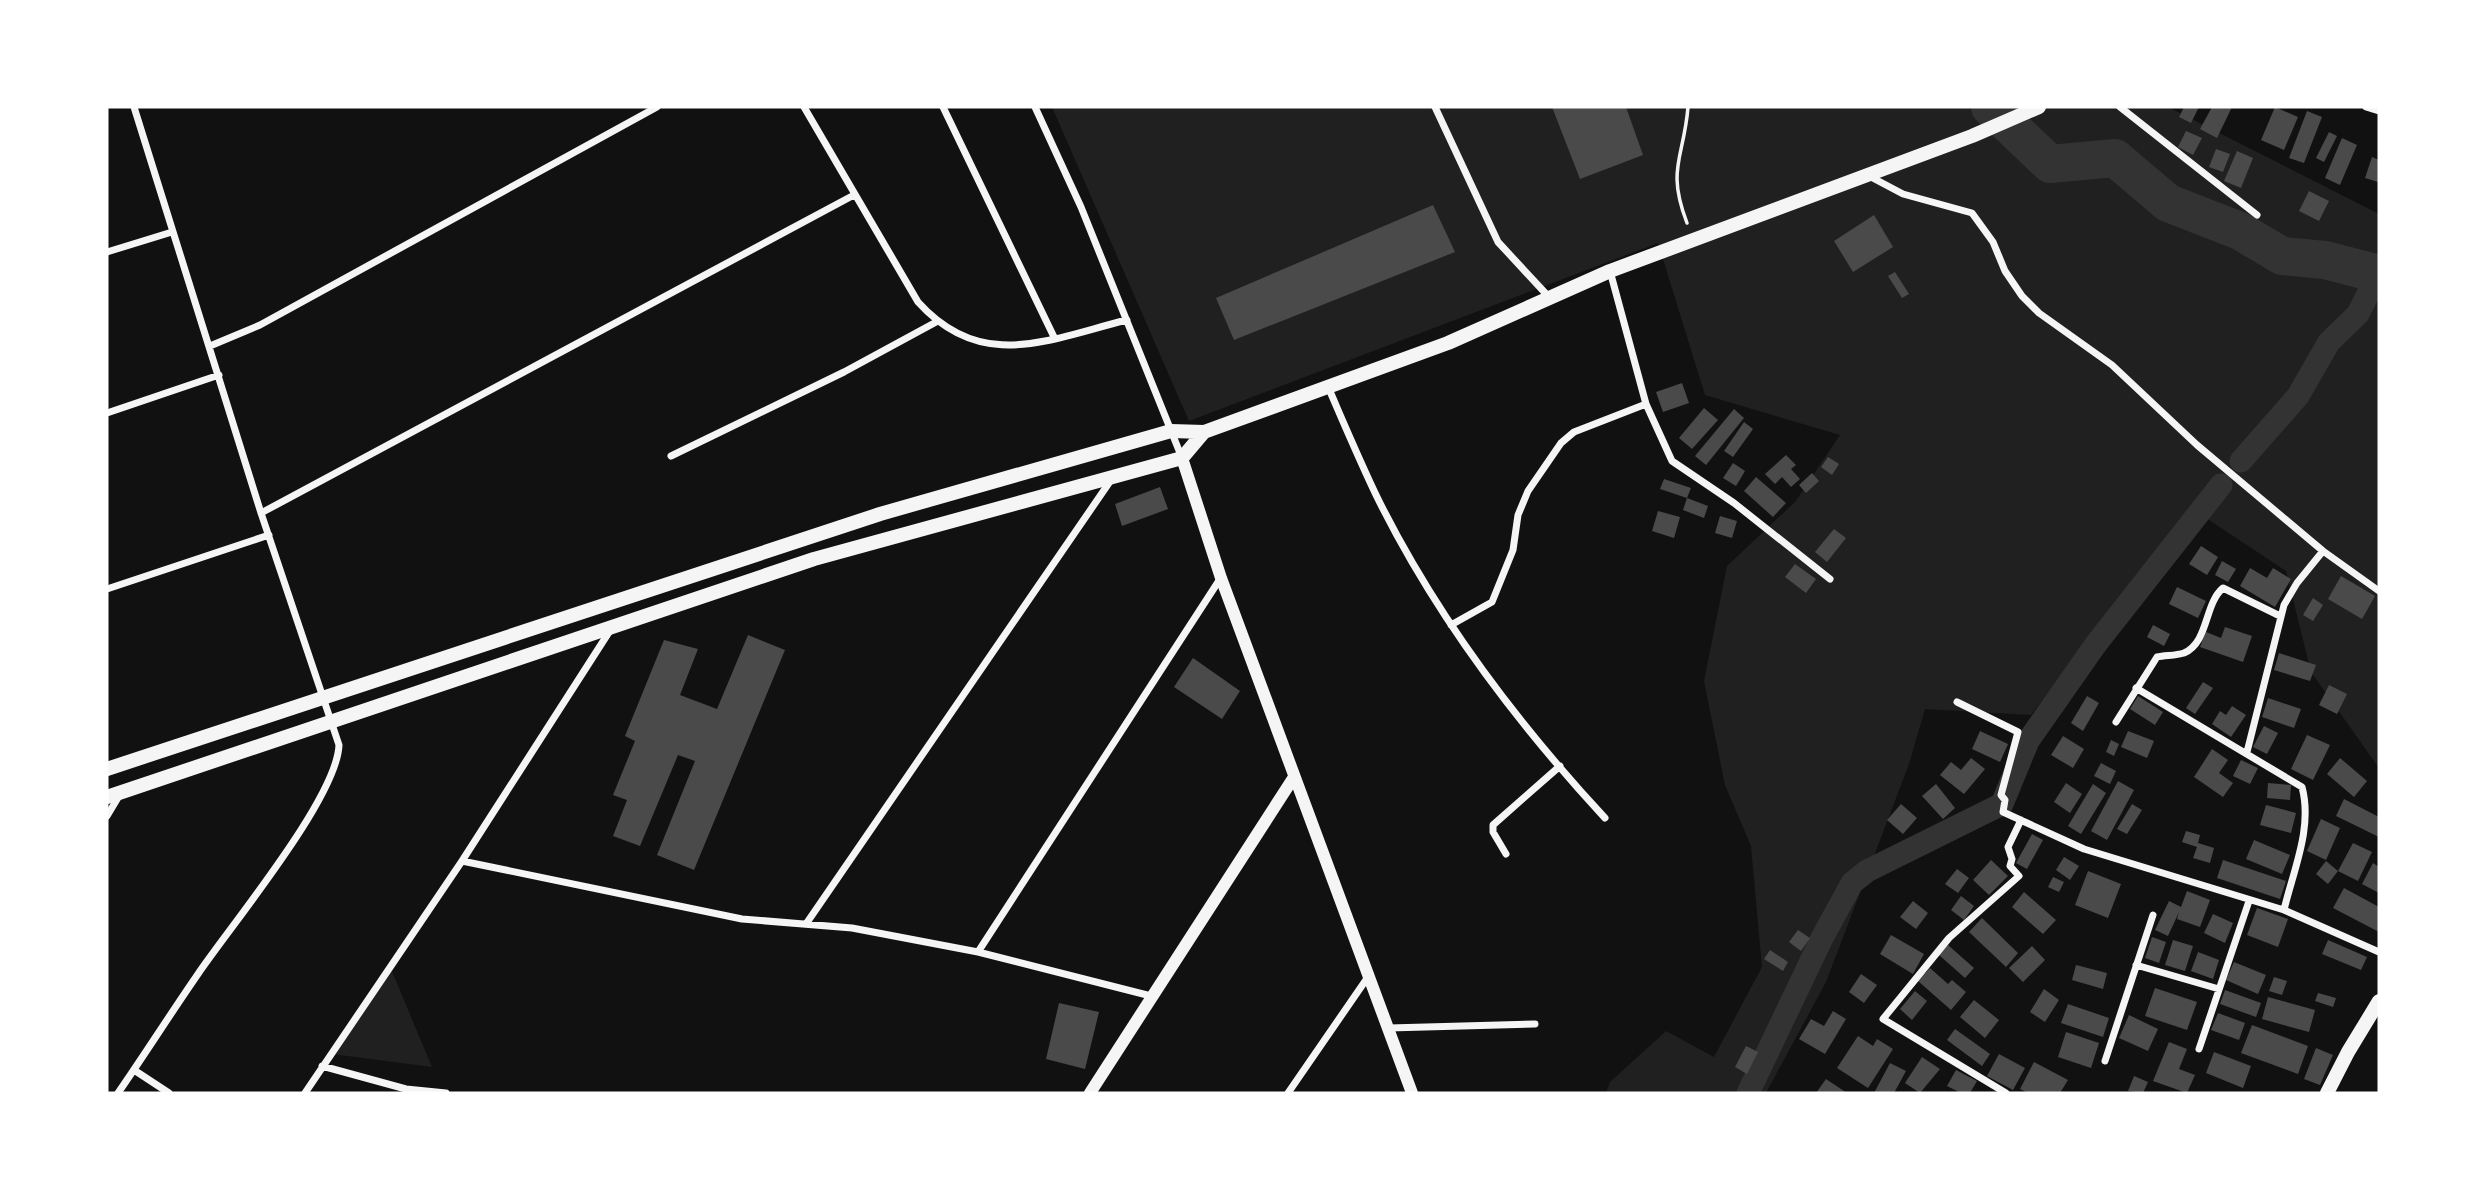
<svg xmlns="http://www.w3.org/2000/svg" width="2486" height="1200" viewBox="0 0 2486 1200" font-family="Manrope,sans-serif">
	<rect width="100%" height="100%" fill="#111"/>
	<path fill="#202020" d="M1052 107H2168L2379 214V768L2311 672 2286 571 2191 508 2031 715 1925 709 1909 764 1826 982 1766 1093H1606L1610 1082 1666 1031 1714 1057 1762 967 1751 846 1725 785 1704 681 1727 566 1795 502 1840 435 1705 395 1658 243 1189 421Z
		M391 969 432 1067 332 1054Z"/>
	<g fill="none" stroke-linecap="round" stroke-linejoin="round">
		<path stroke="#333" stroke-width="23" d="M2241 461 2298 396 2329 342 2358 314 2378 274
			M1748 1093 1822 938 1852 883 1867 871 2002 804 2028 741 2096 644 2221 485"/>
		<path stroke="#333" stroke-width="38" d="M1990 107 2050 164 2115 158 2168 203 2240 231 2282 256 2325 260 2379 274"/>
	</g>
	<path fill="#4a4a4a" d="M1552 107H1626L1643 155 1580 179Z
		M2184 107H2199L2191 123 2179 117Z
		M2212 107H2232L2217 138 2200 129Z
		M2275 107 2298 117 2284 150 2261 140Z
		M2307 111 2322 117 2304 163 2289 158Z
		M2186 131 2202 138 2193 155 2178 147Z
		M2329 132 2337 136 2324 162 2316 158Z
		M2342 138 2357 145 2340 185 2325 178Z
		M2216 149 2230 154 2223 172 2209 167Z
		M2237 151 2253 158 2241 188 2224 181Z
		M2372 157 2379 160 2378 182 2365 178Z
		M2309 191 2329 201 2319 221 2299 211Z
		M1433 205 1455 252 1234 340 1216 298Z
		M1874 215 1893 247 1853 272 1834 241Z
		M1895 272 1909 294 1902 298 1888 276Z
		M1682 383 1689 403 1663 412 1656 392Z
		M1704 408 1718 420 1692 449 1679 438Z
		M1734 409 1744 418 1706 465 1695 456Z
		M1744 422 1753 429 1733 457 1724 451Z
		M1786 455 1796 465 1791 469 1800 479 1791 487 1782 477 1775 484 1765 474Z
		M1828 457 1839 464 1832 475 1821 467Z
		M1733 463 1745 471 1736 486 1723 478Z
		M1812 473 1819 481 1806 493 1799 485Z
		M1756 477 1786 503 1773 517 1744 491Z
		M1664 479 1691 488 1687 498 1660 489Z
		M1160 487 1168 509 1122 526 1115 504Z
		M1687 498 1708 506 1704 518 1683 510Z
		M1658 511 1680 517 1674 538 1652 531Z
		M1720 516 1737 521 1732 538 1715 533Z
		M1834 529 1846 538 1827 562 1815 552Z
		M2201 546 2218 557 2207 575 2189 564Z
		M2222 561 2236 569 2228 582 2215 575Z
		M1795 564 1816 579 1806 593 1785 577Z
		M2250 568 2267 578 2273 568 2291 579 2275 607 2240 586Z
		M2341 576 2375 596 2362 619 2328 599Z
		M2177 587 2206 601 2198 618 2169 604Z
		M2313 598 2323 605 2313 621 2303 615Z
		M2153 625 2170 634 2164 646 2147 637Z
		M2225 627 2252 636 2243 662 2200 647 2206 632 2221 638Z
		M748 635 785 650 694 870 657 855 695 761 678 755 640 846 613 836 627 800 613 795 635 741 625 736 664 640 698 649 680 695 717 709Z
		M2279 653 2316 665 2310 681 2274 670Z
		M1193 658 1240 691 1222 719 1174 687Z
		M2203 682 2213 688 2195 714 2186 708Z
		M2329 685 2347 694 2337 714 2319 705Z
		M2087 696 2099 703 2083 731 2071 723Z
		M2138 696 2163 712 2155 725 2130 709Z
		M2268 698 2301 709 2294 728 2262 717Z
		M2232 706 2246 715 2231 737 2212 724 2220 711 2226 715Z
		M2264 726 2278 733 2267 754 2253 747Z
		M1980 731 2008 744 2000 762 1972 749Z
		M2128 731 2154 741 2147 758 2121 747Z
		M2307 735 2330 745 2313 780 2291 769Z
		M2063 736 2084 749 2073 768 2051 755Z
		M2111 740 2119 744 2114 756 2106 752Z
		M2212 749 2228 760 2219 773 2233 783 2223 797 2194 777Z
		M1971 758 1985 769 1964 794 1940 775 1951 762 1961 770Z
		M2340 758 2367 781 2354 797 2327 774Z
		M2241 760 2258 768 2250 784 2233 776Z
		M2101 763 2116 771 2110 784 2094 776Z
		M2118 781 2134 790 2107 840 2091 831Z
		M2066 783 2082 794 2070 813 2054 802Z
		M2268 783 2291 785 2290 800 2267 798Z
		M1936 784 1955 808 1943 819 1922 796Z
		M2093 784 2106 793 2081 834 2068 826Z
		M2344 799 2379 817V837L2336 816Z
		M1901 804 1917 818 1903 834 1887 820Z
		M2132 804 2142 810 2127 834 2117 829Z
		M2266 805 2296 813 2291 833 2260 825Z
		M2321 819 2340 828 2326 860 2307 851Z
		M2186 831 2200 835 2198 843 2214 848 2210 863 2193 858 2197 847 2182 842Z
		M2032 834 2043 840 2027 869 2016 863Z
		M2254 840 2290 855 2282 874 2246 859Z
		M2353 843 2372 852 2358 881 2338 871Z
		M2064 857 2079 866 2070 880 2056 870Z
		M1991 860 2008 876 1989 895 1973 880Z
		M2223 860 2286 881 2280 899 2217 878Z
		M2326 861 2338 871 2328 884 2316 874Z
		M2373 863 2379 867V893L2362 884Z
		M1957 869 1969 878 1958 893 1945 884Z
		M2088 871 2121 884 2108 918 2075 905Z
		M2053 877 2064 882 2059 892 2048 887Z
		M2344 888 2379 907V932L2333 908Z
		M2187 891 2210 900 2200 927 2177 919 2179 912 2168 936 2155 930 2169 901 2181 907Z
		M2024 892 2056 920 2043 934 2012 907Z
		M1961 896 1974 906 1964 920 1951 910Z
		M1913 901 1928 913 1916 929 1900 917Z
		M2257 908 2288 919 2278 947 2247 935Z
		M2213 914 2233 923 2225 943 2204 933Z
		M1982 918 2018 953 2006 967 1969 932Z
		M1798 930 1810 938 1801 951 1789 942Z
		M1891 935 1924 954 1913 974 1880 954Z
		M2152 937 2166 942 2159 963 2145 958Z
		M2173 940 2193 946 2185 971 2165 965Z
		M2328 940 2367 957 2361 970 2322 954Z
		M1948 945 1974 968 1965 978 1939 955Z
		M2032 946 2045 960 2023 982 2009 968Z
		M1770 950 1788 962 1783 971 1764 959Z
		M2198 952 2219 960 2213 979 2191 971Z
		M2234 962 2266 975 2258 994 2226 980Z
		M2076 965 2107 973 2103 989 2072 980Z
		M1930 968 1948 984 1952 980 1966 992 1951 1010 1918 981Z
		M1861 974 1877 985 1864 1003 1849 992Z
		M2274 977 2287 981 2282 995 2269 991Z
		M2155 988 2197 1002 2187 1030 2145 1016Z
		M2044 989 2059 1000 2045 1022 2030 1012Z
		M2225 990 2261 1003 2256 1017 2220 1004Z
		M1915 991 1927 1001 1912 1020 1900 1009Z
		M2318 993 2336 998 2333 1007 2315 1001Z
		M2268 997 2315 1010 2309 1032 2262 1019Z
		M1974 1000 1999 1020 1985 1038 1960 1017Z
		M1059 1003 1099 1012 1085 1069 1046 1059Z
		M2068 1004 2109 1018 2103 1037 2061 1023Z
		M1833 1011 1846 1019 1825 1054 1799 1039 1811 1019 1824 1026Z
		M2218 1013 2245 1023 2239 1040 2211 1030Z
		M2129 1015 2158 1029 2148 1051 2119 1038Z
		M2252 1025 2308 1046 2298 1074 2241 1053Z
		M1955 1029 1990 1054 1982 1066 1947 1040Z
		M2066 1032 2099 1043 2091 1068 2058 1057Z
		M1858 1036 1873 1046 1877 1039 1893 1049 1868 1088 1837 1068Z
		M2169 1042 2187 1049 2179 1069 2195 1075 2187 1093 2153 1081Z
		M1746 1046 1758 1052 1747 1074 1735 1067Z
		M2316 1048 2333 1055 2320 1085 2304 1079Z
		M2214 1052 2251 1066 2243 1088 2206 1073Z
		M1999 1054 2025 1068 2013 1090 1987 1076Z
		M1922 1057 1940 1069 1920 1093 1905 1083Z
		M2034 1062 2068 1080 2060 1093H2028L2020 1089Z
		M1890 1063 1906 1071 1894 1093H1874Z
		M1956 1070 1977 1081 1970 1093H1961L1947 1086Z
		M2134 1076 2148 1082 2143 1093 2128 1091Z
		M1826 1079 1847 1093H1816Z"/>
	<g fill="none" stroke-linecap="round" stroke-linejoin="round">
		<path stroke="#f5f5f5" stroke-width="3.5" d="M1687 223C1666 168 1684 158 1688 107"/>
		<path stroke="#f5f5f5" stroke-width="7" d="M804 107 918 302C982 373 1049 339 1127 320
			M943 107 1054 337
			M1035 107 1081 207 1182 458
			M1435 107 1498 242 1548 296
			M2120 107 2257 215
			M2366 107 2379 111
			M1869 176 1903 194 1972 213 1993 242 2005 271 2022 296 2039 313 2112 365 2197 445 2323 551 2379 591
			M107 252 172 232
			M1610 271 1646 404 1672 461 1734 503 1830 579
			M210 346 260 325 657 107
			M1329 389C1345 426 1361 464 1379 501 1437 617 1517 723 1605 818
			M107 413 219 375
			M671 456 844 372 938 321
			M261 513 854 195
			M107 589 269 535
			M1451 625 1492 602 1513 550 1518 515 1528 491 1561 443 1574 432 1646 404
			M2136 688 2302 787C2313 828 2293 871 2284 910
			M1957 702 2018 732 2001 795 2005 800 2003 812 2084 849 2284 910 2379 952
			M2116 722 2157 657C2165 655 2175 656 2184 653 2209 642 2204 604 2223 588L2280 616
			M2247 752 2284 605 2297 583 2323 551
			M107 816 119 796
			M1506 854 1493 832V825L1560 766
			M462 861 742 919 852 928 978 952 1151 996
			M806 924 1111 480
			M978 952 1220 579
			M2136 965 2219 989
			M1389 1028 1535 1024
			M2199 1049 2249 901
			M2105 1061 2153 915
			M322 1066 406 1089 446 1093
			M134 1070 169 1093
			M118 1093C145 1054 171 1013 198 974 232 924 337 798 339 745L261 513 134 107
			M305 1093 462 861 611 629
			M1288 1093 1370 974
			M2006 1093 1883 1019 1949 938 2019 876 2010 866 2012 859 2008 847 2021 820"/>
		<path stroke="#f5f5f5" stroke-width="12" d="M1182 458 1221 578 1412 1093
			M1090 1093 1294 777"/>
		<path stroke="#f5f5f5" stroke-width="14" d="M107 769 880 514 1171 431 1204 432 1448 343 1610 271 1972 136 2039 107
			M107 797 814 559 1182 458 1204 432
			M2327 1093 2348 1052 2379 1001"/>
	</g>
	<rect width="2486" height="1200" fill="none" stroke="#ffffff" stroke-width="217"/>
</svg>
